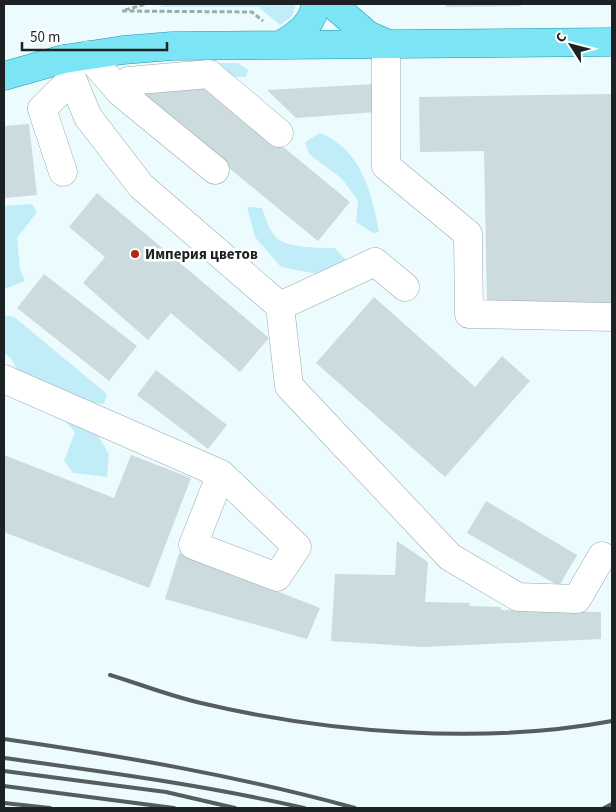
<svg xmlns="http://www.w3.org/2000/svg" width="616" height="812" viewBox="0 0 616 812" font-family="'Source Sans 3',sans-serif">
	<rect width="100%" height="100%" fill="#ecfbfe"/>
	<path fill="#c0edf7" d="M167 4H296L292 16 280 25 258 7H157Z
		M196 63H238L248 70 246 77H206Z
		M320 133C361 149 372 193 379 232L373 233 356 222 358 200 341 178 309 154 305 142Z
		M32 204 37 212 17 238 20 269 25 281 7 288 4 287V206Z
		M247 207 262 208C266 218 269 232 278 239 289 248 321 248 335 248L350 265 323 275 281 267 255 237Z
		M4 315 14 317 107 394 104 404 78 402 109 454 107 477 73 473 64 461 75 432 61 416 17 398 4 395V386L20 375 10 357 4 354Z"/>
	<path fill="#ccdbde" d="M446 4H521V6L446 7Z
		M201 79 350 202 318 241 130 87Z
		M375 84 376 112 296 118 267 90Z
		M612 94V304L487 306 484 151 420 152 419 97Z
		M29 124 37 195 4 198V126Z
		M97 193 269 338 240 372 171 313 148 340 83 283 105 257 69 227Z
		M44 274 137 346 109 381 17 308Z
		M374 297 475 387 502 356 530 381 445 477 316 363Z
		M156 370 227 425 208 449 137 395Z
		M4 455 114 498 131 455 191 478 149 588 4 532Z
		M486 501 577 555 559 586 467 533Z
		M397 541 428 562 425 602 470 603 469 606 501 607V610L601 612V639L423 647 331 641 335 574 395 575Z
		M179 553 320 608 307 639 165 599Z"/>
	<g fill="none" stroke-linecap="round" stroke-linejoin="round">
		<defs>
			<path id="minor" d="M386 43V166L468 234 469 314 611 317
				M88 55 121 93 215 170
				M64 59 88 117 141 186 280 306 289 386 450 557 518 597 577 599 602 556
				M117 88 128 81 209 74 279 133
				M63 172 42 109 72 79
				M280 306 375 262 405 287
				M4 379 221 474 297 547 277 577 193 545 221 474"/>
			<path id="major" d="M332 4 368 35 386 43
				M280 45C295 37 314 24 315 4
				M4 76 64 59 123 50 172 46 612 42"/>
		</defs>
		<use href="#minor" stroke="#9aa8ab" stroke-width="29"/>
		<use href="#major" stroke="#2295a8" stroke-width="29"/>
		<path stroke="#9faaad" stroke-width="3" stroke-dasharray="5 2.5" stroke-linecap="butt" d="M125 10 146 4
			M122 11 252 12 263 21"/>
		<use href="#minor" stroke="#fff" stroke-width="28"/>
		<use href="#major" stroke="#7ce5f5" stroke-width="28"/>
		<path stroke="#555d5f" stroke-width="4" d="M110 675C140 684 170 696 201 703 327 733 484 745 612 721
			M4 739C122 756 239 776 355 808
			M4 758C105 772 205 785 304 808
			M4 771 166 792 235 808
			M4 786 174 808
			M4 803 50 808
			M604 808 612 804"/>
	</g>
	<circle fill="#b4280d" stroke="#fff" stroke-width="2" cx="135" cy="254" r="5"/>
	<g text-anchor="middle" stroke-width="5" stroke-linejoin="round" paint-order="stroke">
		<g font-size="15" font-weight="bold" fill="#1c2223" stroke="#fff" text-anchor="start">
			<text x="145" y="259">Империя цветов</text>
		</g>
	</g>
	<rect width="616" height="812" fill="none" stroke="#1c2223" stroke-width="10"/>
	<g transform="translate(571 45) rotate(306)" stroke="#ffffff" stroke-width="4" paint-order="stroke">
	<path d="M0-4L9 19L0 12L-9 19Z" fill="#1c2223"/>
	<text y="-8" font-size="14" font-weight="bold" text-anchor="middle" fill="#1c2223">С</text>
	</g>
	<path d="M22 42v8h145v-8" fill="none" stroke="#1c2223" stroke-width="2.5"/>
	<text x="30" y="42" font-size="15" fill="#1c2223" stroke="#ffffff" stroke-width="4" paint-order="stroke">50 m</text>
</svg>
